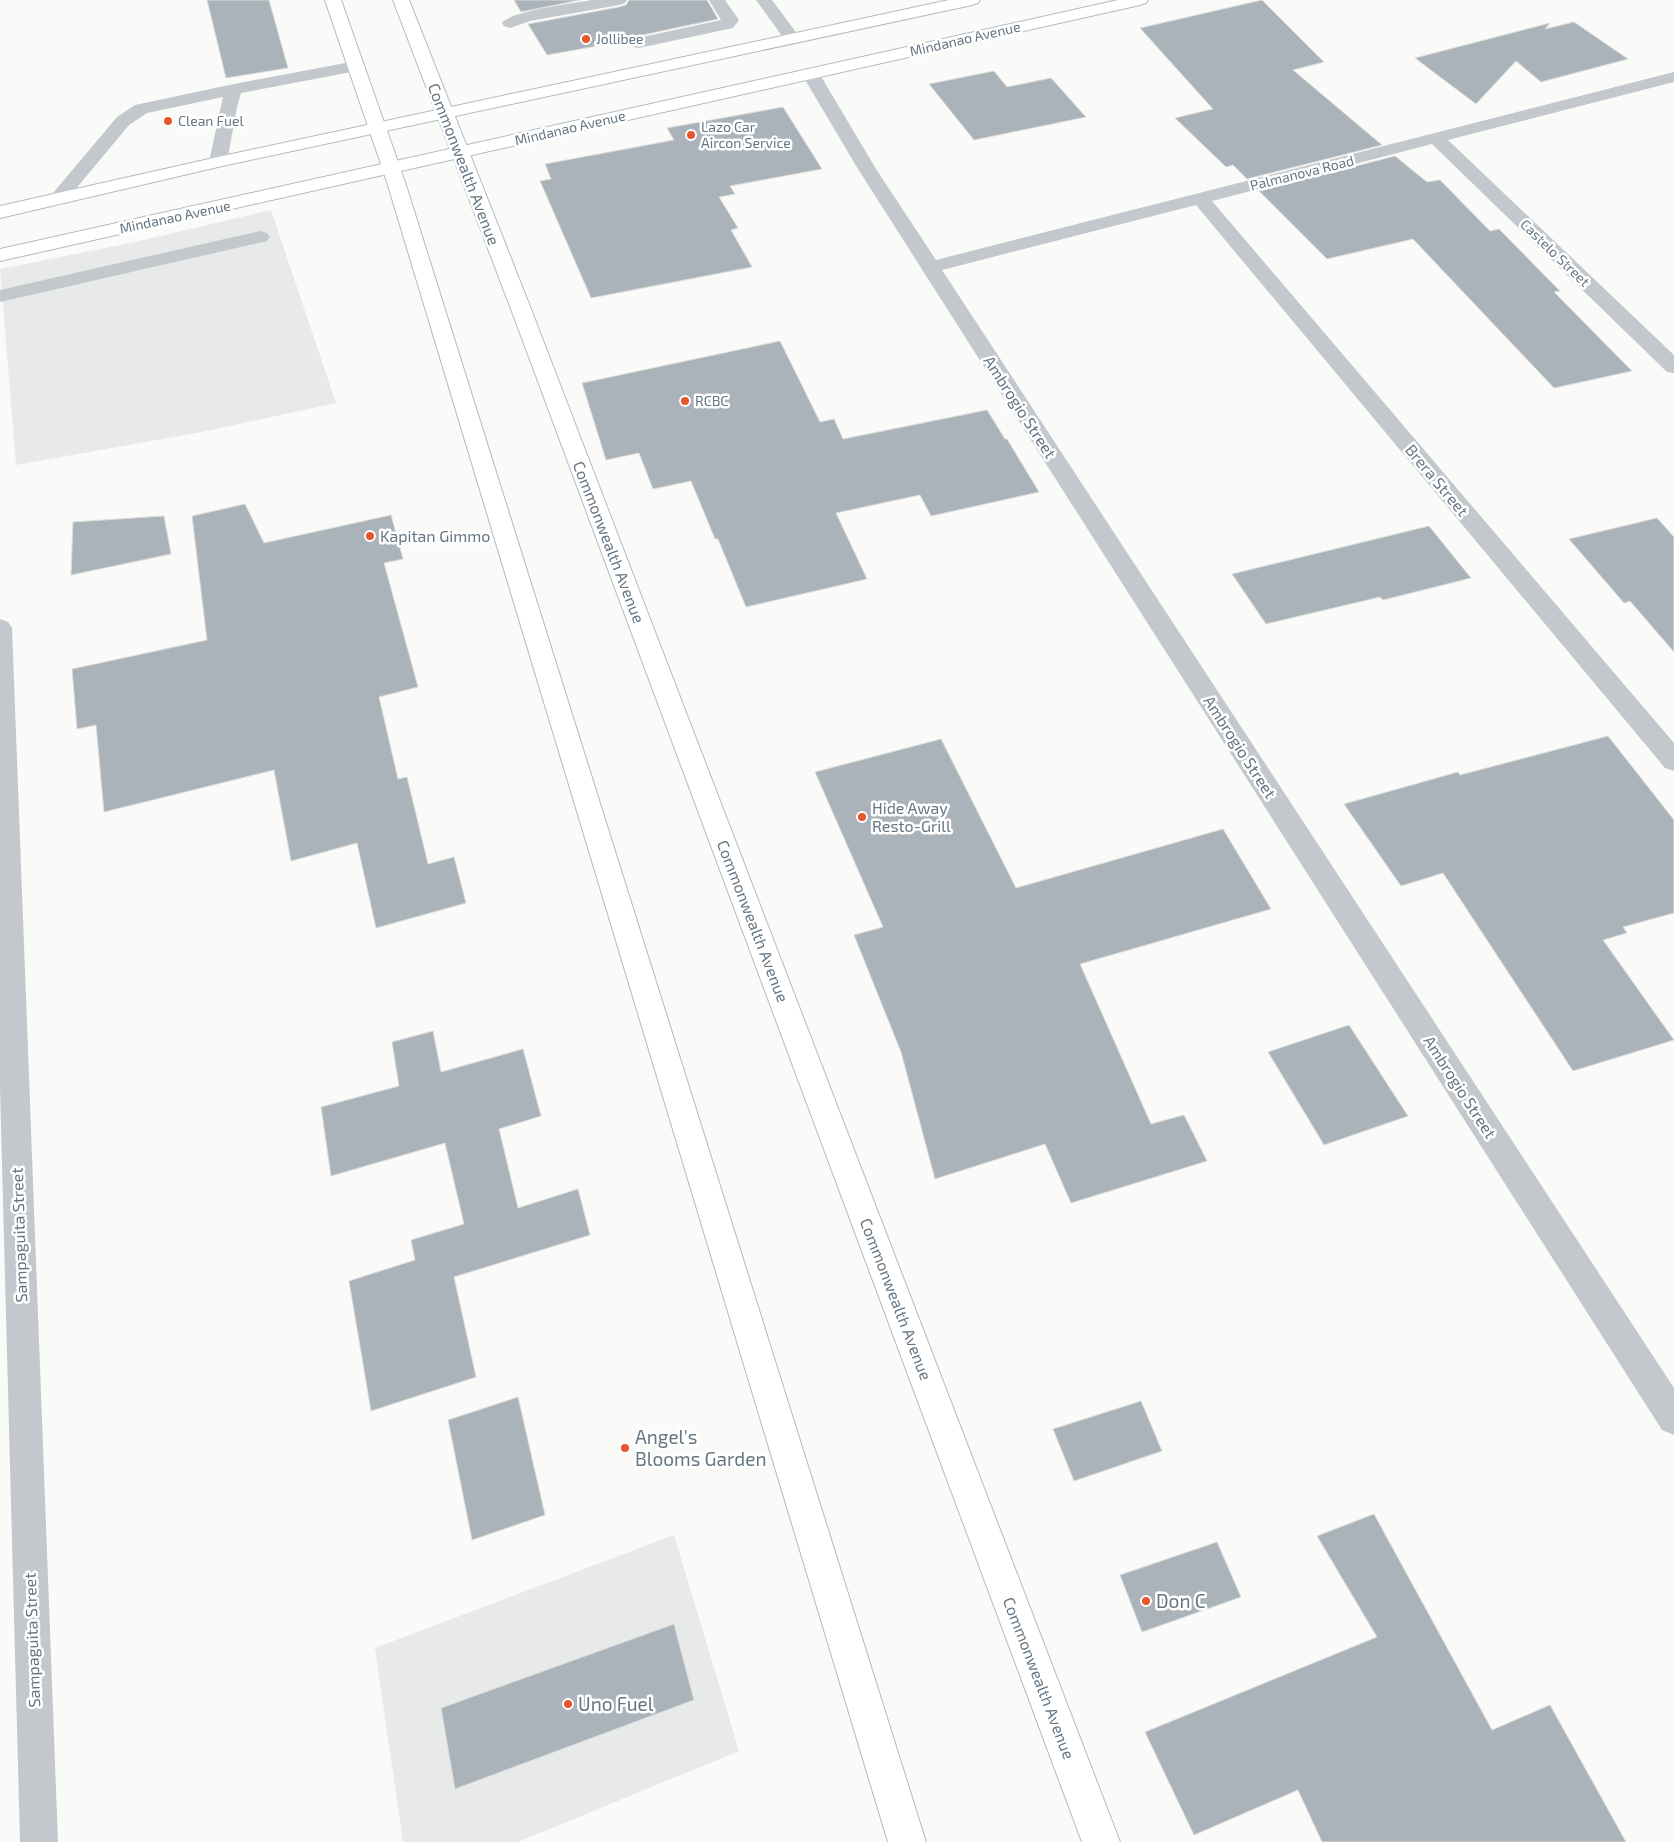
<svg xmlns="http://www.w3.org/2000/svg" width="1674" height="1842" viewBox="0 0 1674 1842" font-family="'Exo 2',sans-serif">
	<rect width="100%" height="100%" fill="#fafaf8"/>
	<path fill="#e8e9e9" d="M271 210 336 403 202 432 16 465 0 269 135 242Z
		M674 1535 739 1751 518 1842H403L375 1648Z"/>
	<path fill="#aab3b9" stroke="#dcdcda" d="M207 0H269L288 68 226 78Z
		M514 0H580L521 12Z
		M629 0H707L718 19 633 37 631 40 547 55 528 24 619 7 626 5Z
		M1262 0 1324 62 1293 70 1382 145 1247 179 1233 165 1226 167 1175 118 1213 109 1140 28Z
		M1574 22 1628 59 1541 82 1516 61 1476 104 1415 58 1550 23 1545 29Z
		M994 71 1007 87 1051 78 1086 117 974 140 929 84Z
		M783 107 822 169 730 186 735 194 719 197 738 228 731 230 752 267 591 298 540 181 551 179 545 164 674 140 667 128Z
		M1395 156 1427 182 1440 180 1490 231 1499 229 1560 291 1554 292 1632 371 1554 388 1413 239 1327 259 1259 191Z
		M780 341 820 422 834 419 843 439 987 410 1005 439H1007L1039 492 931 516 920 495 836 513 867 579 746 607 718 539H715L691 481 653 489 639 453 606 460 582 383Z
		M245 504 264 543 391 515 403 559 384 563 418 687 379 697 398 779 407 777 428 864 454 857 466 903 376 928 357 843 291 861 274 770 104 812 96 725 77 729 72 669 207 640 192 516Z
		M164 516 171 554 71 575 73 522Z
		M1657 518 1674 537V652L1630 601 1624 603 1569 539Z
		M1429 526 1471 578 1383 600 1380 597 1266 624 1232 574Z
		M1608 736 1674 820V913L1623 927 1627 933 1603 940 1674 1040 1573 1071 1443 873 1401 886 1344 804 1458 772 1460 775Z
		M941 739 1016 888 1223 829 1271 909 1080 964 1151 1124 1184 1115 1207 1161 1071 1203 1045 1144 935 1179 901 1052 854 935 883 927 815 772Z
		M1349 1025 1408 1116 1324 1145 1268 1052Z
		M433 1031 441 1072 523 1049 541 1116 499 1129 518 1208 578 1189 590 1235 454 1277 476 1377 371 1411 349 1281 415 1260 411 1240 464 1224 445 1143 331 1176 321 1107 399 1086 392 1042Z
		M518 1397 545 1515 472 1540 448 1420Z
		M1141 1401 1162 1451 1074 1481 1053 1429Z
		M1374 1514 1492 1730 1550 1705 1626 1842H1322L1298 1790 1194 1835 1145 1732 1377 1637 1317 1536Z
		M1217 1542 1241 1597 1142 1632 1120 1575Z
		M674 1624 694 1700 455 1789 441 1708Z"/>
	<g fill="none" stroke-linecap="round" stroke-linejoin="round">
		<defs>
			<path id="secondary" d="M949 0H980L978 3 972 5 218 167 0 218V206L218 157Z
				M1118 0H1148L1146 3 1140 5 0 261V249Z"/>
			<path id="primary" d="M325 0H341L405 182 926 1842H888L387 182Z
				M393 0H409L531 309 1120 1842H1082L511 309Z"/>
		</defs>
		<use href="#secondary" stroke="#b3babf" stroke-width="2"/>
		<use href="#primary" stroke="#b5babe" stroke-width="2"/>
		<path fill="#c3c8cc" fill-rule="evenodd" d="M592 0H627L625 3 619 5 530 21 510 28 504 26 502 23C510 11 575 3 592 0Z
			M709 0H725L739 20 733 28 639 48 633 47 631 43 633 39 721 20Z
			M356 61 362 62 365 66 362 70 241 93 237 107 227 162 224 166 218 167 212 166 209 162 223 97 147 113 129 125 64 203 57 205 50 203 48 199 117 117 135 105 234 84Z
			M260 231 267 233 270 237 267 241 0 302V290Z"/>
		<path fill="#c3c8cc" fill-rule="evenodd" d="M756 0H772L801 39 799 43H787Z
			M810 68 816 69 819 73 876 169 936 260 1674 72V82L1448 140 1674 355V373L1667 372 1432 144 1212 201 1674 743V771L1665 768 1196 205 942 270 1674 1388V1435L1662 1430 858 169 801 73 804 69Z
			M0 619 8 622 12 628 58 1842H20L0 1088Z"/>
		<use href="#secondary" fill="#fff" fill-rule="evenodd"/>
		<use href="#primary" fill="#fff" fill-rule="evenodd"/>
	</g>
	<g fill="#e4572e" stroke="#fff" stroke-width="2">
		<circle cx="586" cy="39" r="5"/>
		<circle cx="168" cy="121" r="5"/>
		<circle cx="691" cy="135" r="5"/>
		<circle cx="685" cy="401" r="5"/>
		<circle cx="370" cy="536" r="5"/>
		<circle cx="862" cy="817" r="5"/>
		<circle cx="625" cy="1448" r="5"/>
		<circle cx="1146" cy="1601" r="5"/>
		<circle cx="568" cy="1704" r="5"/>
	</g>
	<g text-anchor="middle" stroke-width="5" stroke-linejoin="round" paint-order="stroke">
		<g font-size="14" fill="#657683" stroke="#fff" text-anchor="start">
			<text x="596" y="44">Jollibee</text>
			<text x="178" y="126">Clean Fuel</text>
			<text x="701" y="132">Lazo Car<tspan x="701" dy="16">Aircon Service</tspan></text>
			<text x="695" y="406">RCBC</text>
		</g>
		<g font-size="14" fill="#657683" stroke="#fff">
			<text transform="translate(965 39) rotate(-13)" y="5">Mindanao Avenue</text>
			<text transform="translate(570 128) rotate(-13)" y="5">Mindanao Avenue</text>
			<text transform="translate(1302 173) rotate(-14)" y="5">Palmanova Road</text>
			<text transform="translate(175 217) rotate(-12)" y="5">Mindanao Avenue</text>
			<text transform="translate(1555 253) rotate(44)" y="5">Castelo Street</text>
		</g>
		<g font-size="16" fill="#657683" stroke="#fff">
			<text transform="translate(464 164) rotate(69)" y="6">Commonwealth Avenue</text>
			<text transform="translate(1020 407) rotate(57)" y="6">Ambrogio Street</text>
			<text transform="translate(1437 480) rotate(50)" y="6">Brera Street</text>
			<text transform="translate(609 542) rotate(69)" y="6">Commonwealth Avenue</text>
			<text transform="translate(1240 747) rotate(57)" y="6">Ambrogio Street</text>
			<text transform="translate(753 921) rotate(69)" y="6">Commonwealth Avenue</text>
			<text transform="translate(1460 1087) rotate(57)" y="6">Ambrogio Street</text>
			<text transform="translate(19 1235) rotate(-92)" y="6">Sampaguita Street</text>
			<text transform="translate(896 1299) rotate(69)" y="6">Commonwealth Avenue</text>
			<text transform="translate(32 1640) rotate(-92)" y="6">Sampaguita Street</text>
			<text transform="translate(1039 1678) rotate(69)" y="6">Commonwealth Avenue</text>
		</g>
		<g font-size="16" fill="#657683" stroke="#fff" text-anchor="start">
			<text x="380" y="542">Kapitan Gimmo</text>
			<text x="872" y="814">Hide Away<tspan x="872" dy="18">Resto-Grill</tspan></text>
		</g>
		<g font-size="19" fill="#657683" stroke="#fff" text-anchor="start">
			<text x="635" y="1444">Angel's<tspan x="635" dy="22">Blooms Garden</tspan></text>
			<text x="1156" y="1608">Don C</text>
			<text x="578" y="1711">Uno Fuel</text>
		</g>
	</g>
</svg>
